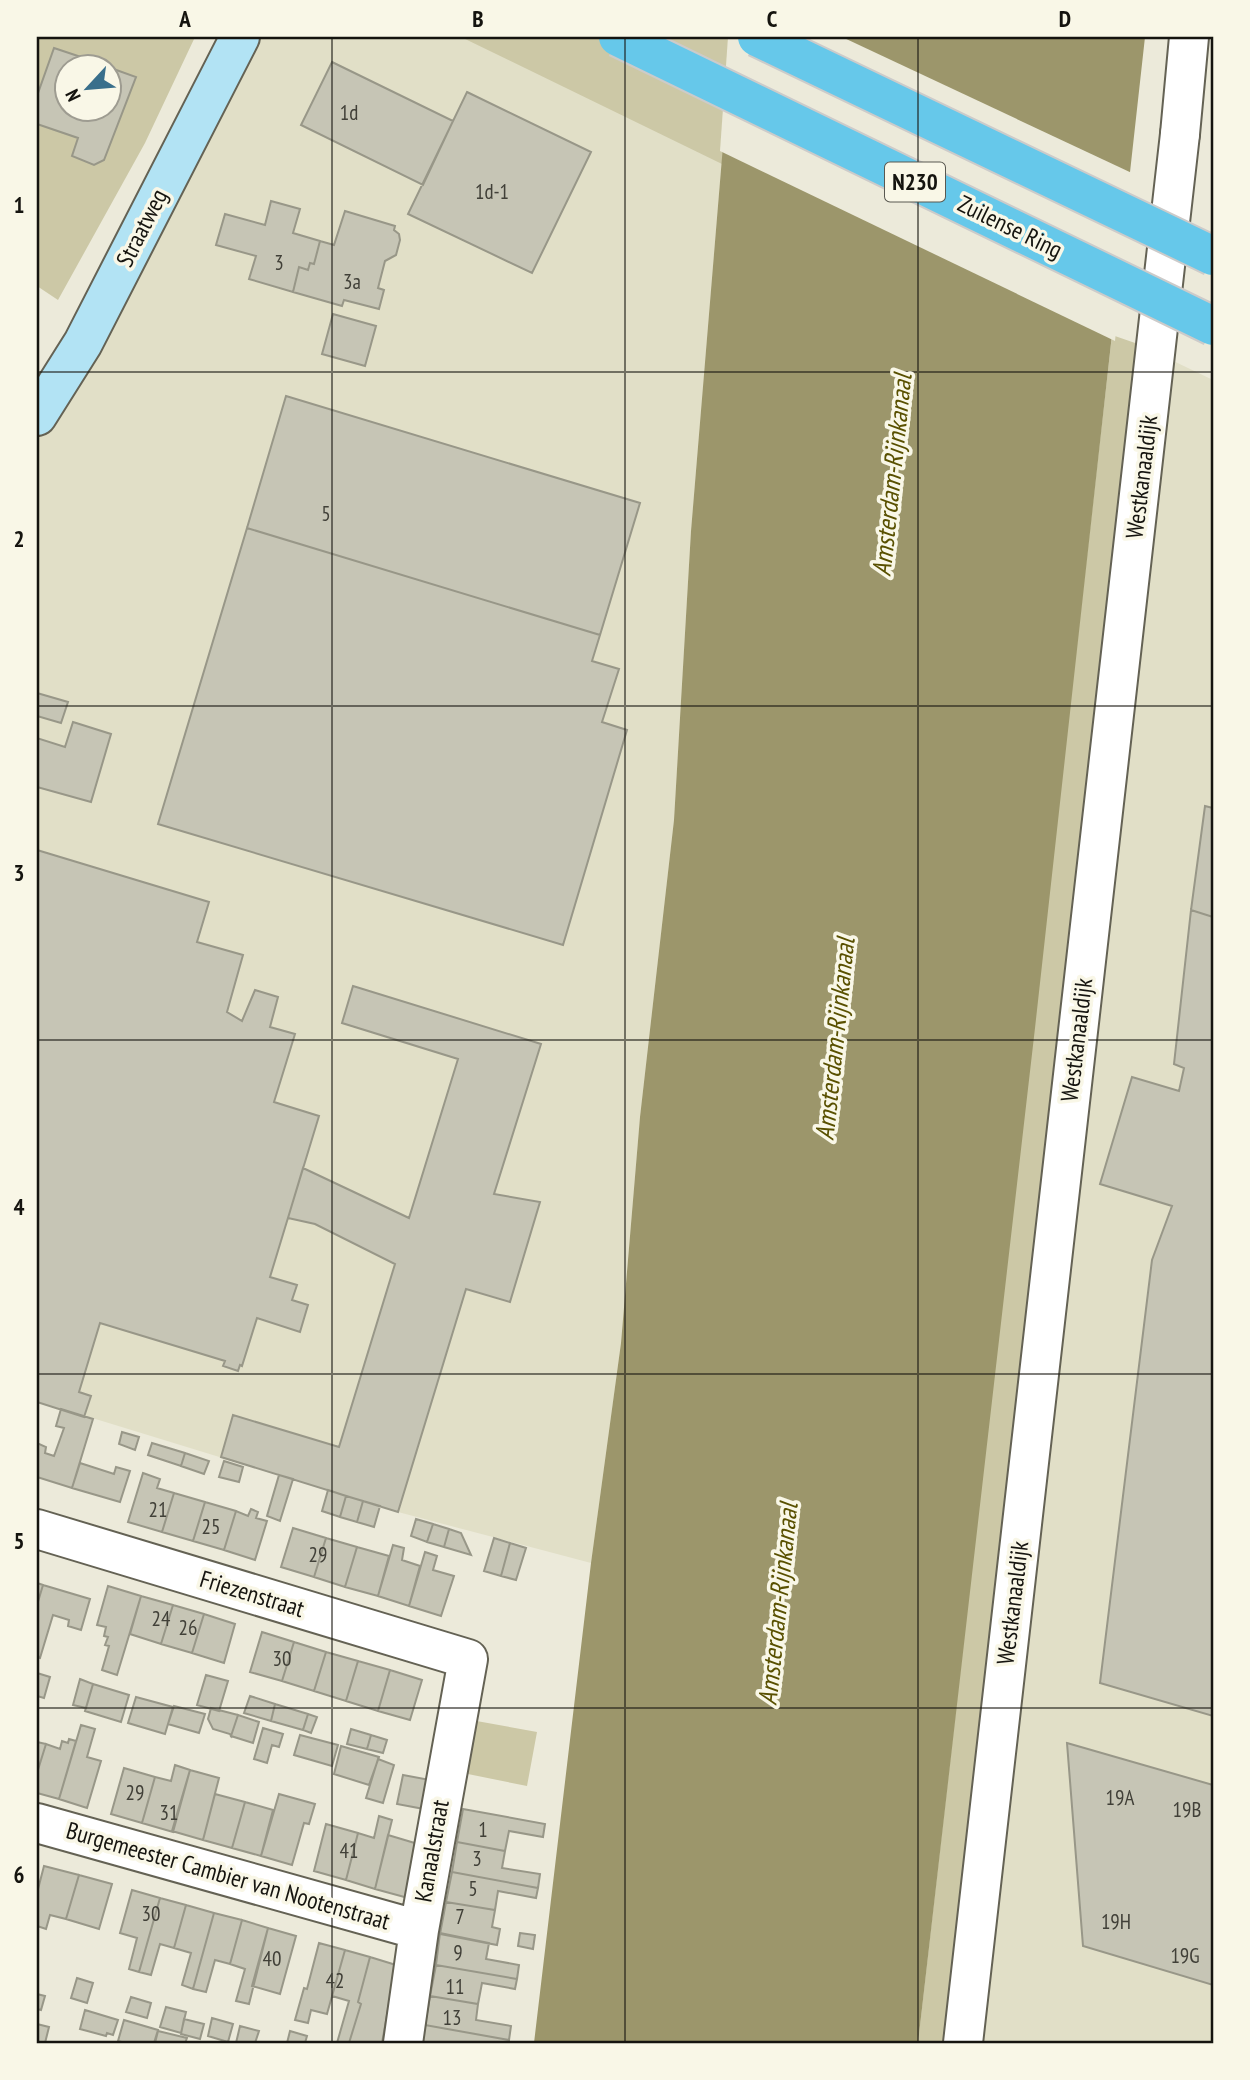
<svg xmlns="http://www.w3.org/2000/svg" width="1250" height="2080" viewBox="0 0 1250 2080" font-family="'PT Sans Narrow',sans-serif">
	<rect width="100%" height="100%" fill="#eceada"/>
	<path fill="#e1dfc7" d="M235 37H732L691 531 674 820 640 1117 621 1343 591 1563 398 1512 37 1401V401Z
		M1138 344 1213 380V2043H945Z"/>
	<path fill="#ccc8a6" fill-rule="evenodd" d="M37 37H195L145 143 58 300 37 286ZM66 66H108V108H66Z
		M461 37H732L722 164Z
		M1112 335 1138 344 945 2043H918Z
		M471 1720 537 1732 527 1786 463 1773Z"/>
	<path fill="#9c966b" d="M732 37H1145L1035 1028 918 2043H534L591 1563 621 1343 640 1117 674 820 691 531Z"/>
	<path fill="#eceada" d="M728 37H842L1134 174 1115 341 720 151Z"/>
	<path fill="#c6c5b5" stroke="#989788" stroke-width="2" d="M54 48 108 66H66V108H108V67L136 77 104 160 94 165 72 156 78 138 37 124V96Z
		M332 62 453 121 423 185 301 125Z
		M467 92 591 152 532 273 408 214Z
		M271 201 300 209 293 233 320 241 314 264 310 263 308 270 299 267 293 292 249 279 256 256 216 245 225 214 265 225Z
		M345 211 395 226 394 230 399 234 400 240 396 255 385 261 378 288 384 290 379 309 344 300 342 306 293 292 299 267 308 270 310 263 314 264 320 241 334 245Z
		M333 314 376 326 365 366 322 354Z
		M286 396 640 503 600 635 247 528Z
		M247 528 600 635 592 661 619 669 602 722 627 730 563 945 158 824Z
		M37 693 68 702 61 723 37 716Z
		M73 722 111 734 91 802 37 787V738L65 747Z
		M1205 806 1213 808V917L1191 910Z
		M37 850 209 902 197 942 243 955 227 1012 242 1021 255 990 278 997 270 1027 295 1034 274 1102 319 1116 270 1277 297 1285 292 1300 308 1305 300 1332 257 1318 242 1366 240 1365 238 1371 223 1366 225 1361 100 1323 79 1392 91 1396 84 1417 37 1402Z
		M1191 910 1213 917V1716L1100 1683 1152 1260 1172 1206 1100 1184 1132 1077 1179 1091 1184 1068 1174 1064Z
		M353 986 541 1044 494 1194 540 1202 510 1302 466 1289 398 1512 221 1457 233 1415 339 1447 395 1264 315 1224 288 1218 303 1168 409 1218 458 1059 342 1023Z
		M61 1409 93 1419 72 1488 37 1477V1443L46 1447 45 1453 54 1456 64 1428 56 1426Z
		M122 1432 139 1437 135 1450 119 1444Z
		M152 1443 185 1453 181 1466 148 1455Z
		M185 1453 209 1461 204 1474 181 1466Z
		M224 1461 243 1467 239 1482 219 1477Z
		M80 1463 114 1474 116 1467 130 1471 120 1502 72 1488Z
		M143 1473 160 1479 157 1488 174 1493 162 1532 128 1522Z
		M279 1475 293 1479 280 1521 267 1516Z
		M328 1490 346 1496 340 1517 322 1511Z
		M174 1493 205 1502 193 1541 162 1532Z
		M346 1496 363 1501 357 1522 340 1517Z
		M363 1501 380 1506 374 1527 357 1522Z
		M205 1502 236 1511 224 1550 193 1541Z
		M251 1509 258 1512 256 1518 267 1521 255 1560 224 1550 236 1511 248 1516Z
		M416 1519 433 1524 427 1542 411 1536Z
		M433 1524 449 1529 444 1547 427 1542Z
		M293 1528 326 1538 314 1577 281 1567Z
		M449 1529 461 1533 471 1555 444 1547Z
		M326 1538 357 1547 345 1587 314 1577Z
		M494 1538 510 1543 501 1576 484 1571Z
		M510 1543 526 1548 516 1580 501 1576Z
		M393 1545 404 1548 402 1560 420 1566 409 1606 378 1596Z
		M357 1547 389 1556 378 1596 345 1587Z
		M425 1552 437 1556 433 1570 454 1576 441 1616 409 1606Z
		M37 1583 43 1585 37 1605Z
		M43 1585 90 1599 81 1630 68 1626 69 1620 53 1615 40 1658 37 1657V1605Z
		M108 1586 141 1596 117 1675 102 1670 109 1646 105 1645 108 1637 104 1636 106 1627 97 1625Z
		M141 1596 173 1605 161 1644 130 1634Z
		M173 1605 204 1614 192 1653 161 1644Z
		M204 1614 235 1624 224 1663 192 1653Z
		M262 1632 294 1642 282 1681 250 1672Z
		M294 1642 326 1652 314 1691 282 1681Z
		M326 1652 358 1661 346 1701 314 1691Z
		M358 1661 390 1670 378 1711 346 1701Z
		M390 1670 422 1680 410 1720 378 1711Z
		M37 1673 50 1677 44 1698 37 1696Z
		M206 1675 228 1681 219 1711 197 1705Z
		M80 1679 93 1684 86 1708 73 1705Z
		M93 1684 129 1695 121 1722 85 1711Z
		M250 1696 275 1704 271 1721 244 1713Z
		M136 1697 173 1707 165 1734 128 1723Z
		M275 1704 308 1714 303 1730 271 1721Z
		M174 1706 205 1714 199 1733 168 1724Z
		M211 1708 238 1715 231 1736 230 1734 213 1729 208 1719Z
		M308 1714 317 1717 311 1733 303 1730Z
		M238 1715 259 1722 253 1743 231 1736Z
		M81 1725 95 1729 87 1757 101 1761 87 1808 59 1799Z
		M263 1728 283 1734 279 1747 272 1745 267 1763 254 1759Z
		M351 1729 371 1735 367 1749 347 1744Z
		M300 1735 338 1745 332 1766 294 1755Z
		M371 1735 387 1740 383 1753 367 1749Z
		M69 1739 76 1741 59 1799 37 1793V1773L46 1744 60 1749 62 1741 68 1743Z
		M37 1742 46 1744 37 1773Z
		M1067 1743 1213 1785V1985L1083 1946Z
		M341 1746 379 1757 369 1785 334 1774Z
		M378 1759 394 1765 383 1803 366 1798Z
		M175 1765 190 1770 173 1832 142 1823 155 1777 171 1781Z
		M124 1768 155 1777 142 1823 111 1814Z
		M190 1770 219 1778 203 1840 172 1831Z
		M403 1775 430 1780 424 1809 397 1804Z
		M215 1794 245 1802 232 1848 203 1840Z
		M279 1794 315 1804 309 1824 304 1823 292 1865 261 1856Z
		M245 1802 273 1810 261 1856 232 1848Z
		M463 1809 545 1824 543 1837 509 1831 505 1851 457 1842Z
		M379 1816 392 1820 375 1889 346 1880 358 1833 374 1838Z
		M326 1824 358 1833 346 1880 314 1871Z
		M388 1835 418 1844 408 1898 375 1889Z
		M457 1842 505 1851 502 1868 540 1874 538 1888 452 1872Z
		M44 1866 79 1875 66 1919 50 1915 46 1929 37 1926V1893Z
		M452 1872 538 1888 536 1898 498 1891 495 1910 446 1902Z
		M79 1875 112 1884 99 1929 66 1919Z
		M132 1890 160 1898 139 1972 129 1969 137 1938 120 1933Z
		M160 1898 186 1905 174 1948 160 1944 151 1975 139 1972Z
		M446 1902 495 1910 492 1927 500 1929 497 1945 440 1934Z
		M186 1905 214 1913 193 1989 182 1985 191 1953 174 1948Z
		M214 1913 242 1920 230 1964 215 1960 206 1992 193 1989Z
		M242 1920 268 1928 249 2004 236 2001 245 1969 230 1964Z
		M268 1928 296 1936 280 1994 252 1986Z
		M440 1933 489 1943 486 1959 519 1965 517 1979 436 1965Z
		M520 1933 535 1935 533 1949 518 1946Z
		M319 1943 345 1950 327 2014 311 2010 308 2023 295 2020 304 1988 307 1989Z
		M345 1950 370 1957 358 2002 361 2004 349 2043H337L349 2001 332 1996Z
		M370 1957 396 1965 382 2043H349L361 2004 358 2002Z
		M436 1965 517 1979 515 1989 482 1983 478 2004 430 1996Z
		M77 1978 93 1983 87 2003 71 1998Z
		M37 1994 45 1996 41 2010 37 2009Z
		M430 1996 478 2004 476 2020 511 2026 509 2040 425 2025Z
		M131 1997 151 2003 147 2018 126 2012Z
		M166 2007 186 2012 181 2033 160 2027Z
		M85 2010 118 2020 113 2035 107 2033 106 2036 80 2029Z
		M212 2018 233 2024 228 2042 208 2036Z
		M184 2019 204 2024 200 2039 181 2034Z
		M124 2020 158 2030 154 2043H125L118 2041Z
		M37 2024 49 2027 45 2043H37Z
		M425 2025 509 2040V2043H422Z
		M240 2026 259 2031 255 2043H236Z
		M158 2031 187 2038 185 2043H155Z
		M290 2031 307 2036 305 2043H287Z"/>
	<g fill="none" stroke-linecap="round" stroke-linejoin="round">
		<defs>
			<path id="minor" d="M37 1529 468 1659 419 1930 403 2043
				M37 1823 419 1930
				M963 2043 1180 134"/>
			<path id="tertiary" d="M1180 134 1189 37"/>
			<path id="secondary" d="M37 416 83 343 240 37"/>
		</defs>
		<use href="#minor" stroke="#646254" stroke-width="42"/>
		<use href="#tertiary" stroke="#646254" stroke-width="42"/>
		<use href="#secondary" stroke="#646254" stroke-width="42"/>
		<use href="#minor" stroke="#fff" stroke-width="38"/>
		<use href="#tertiary" stroke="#fff" stroke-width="38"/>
		<use href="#secondary" stroke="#b2e3f4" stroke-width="38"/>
		<defs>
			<path id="primary-bridge" d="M618 37 1213 326
				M757 37 1213 256"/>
		</defs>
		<use href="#primary-bridge" stroke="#cccbca" stroke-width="42" stroke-linecap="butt"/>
		<use href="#primary-bridge" stroke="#66c8ea" stroke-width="38"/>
	</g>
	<path fill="none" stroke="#15140f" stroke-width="2" stroke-opacity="0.55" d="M332 37V2043M625 37V2043M918 37V2043M37 372H1213M37 706H1213M37 1040H1213M37 1374H1213M37 1708H1213"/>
	<g text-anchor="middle" stroke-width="7" stroke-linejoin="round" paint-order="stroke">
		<g font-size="21" fill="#414038">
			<text x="349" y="120">1d</text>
			<text x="492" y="199">1d-1</text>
			<text x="279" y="270">3</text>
			<text x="352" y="289">3a</text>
			<text x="326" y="521">5</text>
			<text x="158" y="1517">21</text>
			<text x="211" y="1534">25</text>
			<text x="318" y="1562">29</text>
			<text x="161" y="1626">24</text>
			<text x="188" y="1635">26</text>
			<text x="282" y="1666">30</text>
			<text x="135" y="1800">29</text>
			<text x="1120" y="1805">19A</text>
			<text x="1187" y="1817">19B</text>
			<text x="169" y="1820">31</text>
			<text x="483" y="1837">1</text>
			<text x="349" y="1858">41</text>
			<text x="477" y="1866">3</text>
			<text x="473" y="1896">5</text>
			<text x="151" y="1921">30</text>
			<text x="460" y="1924">7</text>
			<text x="1116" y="1929">19H</text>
			<text x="458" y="1960">9</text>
			<text x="1185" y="1963">19G</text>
			<text x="272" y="1966">40</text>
			<text x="335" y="1988">42</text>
			<text x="455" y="1994">11</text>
			<text x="452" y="2025">13</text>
		</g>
		<rect fill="#f9f7e7" stroke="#595850" stroke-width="2" x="885" y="162.5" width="60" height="39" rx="5"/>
		<g font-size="23" font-weight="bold" fill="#15140f">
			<text x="915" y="190">N230</text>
		</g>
		<g font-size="24" fill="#15140f" stroke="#f9f7e7">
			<text transform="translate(1010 227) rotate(26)" y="8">Zuilense Ring</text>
			<text transform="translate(142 228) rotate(-63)" y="8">Straatweg</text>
			<text transform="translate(1142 477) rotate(-83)" y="8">Westkanaaldijk</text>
			<text transform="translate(1077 1040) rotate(-83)" y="8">Westkanaaldijk</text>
			<text transform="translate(252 1594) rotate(17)" y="8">Friezenstraat</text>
			<text transform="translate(1013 1603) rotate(-83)" y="8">Westkanaaldijk</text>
			<text transform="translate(432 1851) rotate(-80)" y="8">Kanaalstraat</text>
			<text transform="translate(228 1876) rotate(16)" y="8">Burgemeester Cambier van Nootenstraat</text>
		</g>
		<g font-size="26" font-style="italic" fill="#595000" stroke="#f9f7e7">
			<text transform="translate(892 475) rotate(-84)" y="9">Amsterdam-Rijnkanaal</text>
			<text transform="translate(835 1039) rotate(-84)" y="9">Amsterdam-Rijnkanaal</text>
			<text transform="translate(778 1604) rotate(-84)" y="9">Amsterdam-Rijnkanaal</text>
		</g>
	</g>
	<rect width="1250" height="2080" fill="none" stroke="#f9f7e7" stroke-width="77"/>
	<g transform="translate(88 88) rotate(244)"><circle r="33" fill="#f9f7e7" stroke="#9e9c91" stroke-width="2"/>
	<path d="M0-5L12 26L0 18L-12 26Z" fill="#396f8b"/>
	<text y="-10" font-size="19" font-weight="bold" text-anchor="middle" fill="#15140f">N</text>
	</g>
	<rect x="38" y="38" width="1174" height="2004" fill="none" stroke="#15140f" stroke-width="2.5"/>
	<g font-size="23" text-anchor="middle" font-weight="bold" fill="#15140f">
		<text x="185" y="27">A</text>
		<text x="478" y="27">B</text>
		<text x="772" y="27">C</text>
		<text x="1065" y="27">D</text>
		<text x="19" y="213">1</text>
		<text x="19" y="547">2</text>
		<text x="19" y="881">3</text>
		<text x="19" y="1215">4</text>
		<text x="19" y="1549">5</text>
		<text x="19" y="1883">6</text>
	</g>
</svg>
